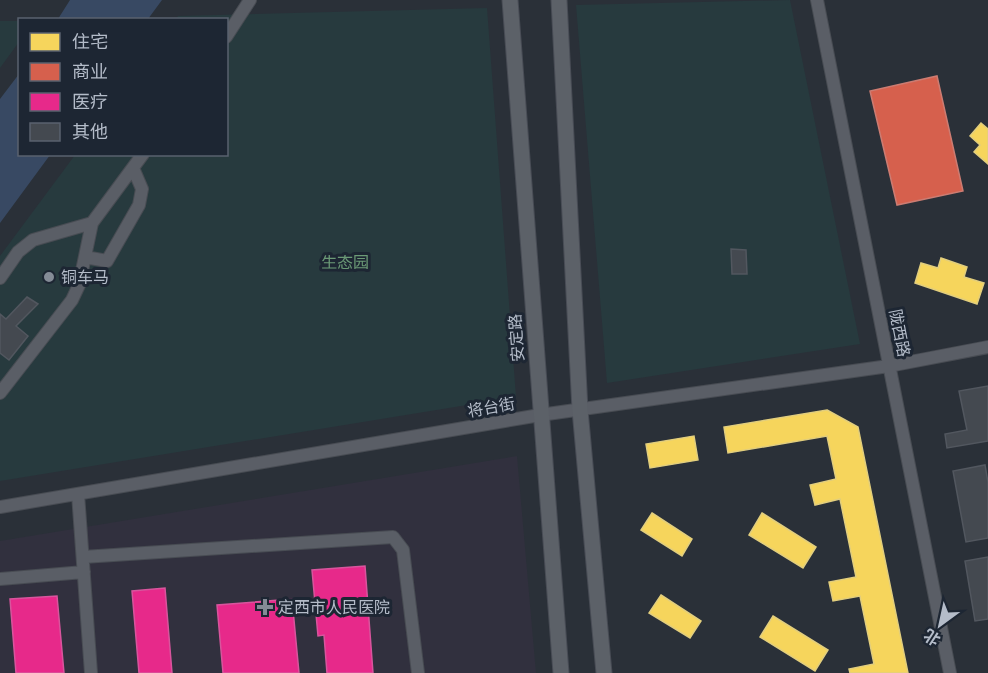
<svg xmlns="http://www.w3.org/2000/svg" width="988" height="673" viewBox="0 0 988 673" font-family="'Source Sans 3','Noto Sans SC',sans-serif">
	<rect width="100%" height="100%" fill="#2a3038"/>
	<path fill="#31303e" d="M517 456 536 673H0V541Z"/>
	<path fill="#273a3e" d="M790 0 860 344 607 383 576 5Z
		M487 8 516 397 0 481V256L75 155 226 154V20L176 19 178 16Z
		M0 21H20L19 42 0 68Z"/>
	<path fill="#384963" d="M70 0H162L148 19H58Z
		M19 74 20 154 50 155 0 223V99Z"/>
	<path fill="#f6d55c" stroke="#e2ce7d" stroke-width="1.5" d="M981 123 988 129V164L974 152 980 145 970 136Z
		M941 258 967 267 964 277 984 283 977 304 915 283 921 263 938 268Z
		M827 410 858 427 908 673H850L849 669 874 664 860 596 833 601 829 582 856 577 840 499 815 505 810 485 836 479 827 436 728 453 724 427Z
		M694 436 698 460 650 468 646 444Z
		M652 513 692 539 682 556 641 530Z
		M762 513 816 547 803 568 749 535Z
		M661 595 701 621 690 638 649 613Z
		M773 616 828 650 815 671 760 637Z"/>
	<path fill="#d6604d" stroke="#cc7c72" stroke-width="1.5" d="M937 76 963 191 897 205 870 91Z"/>
	<path fill="#e7298a" stroke="#d8559d" stroke-width="1.5" d="M365 566 373 673H327L324 635 318 636 312 570Z
		M165 588 172 673H139L132 591Z
		M57 596 64 673H16L10 599Z
		M292 599 299 673H223L217 605Z"/>
	<path fill="#444950" stroke="#52575f" stroke-width="1.5" d="M731 249 746 250 747 274H732Z
		M27 297 38 304 16 326 28 336 9 360 0 353V314L6 319Z
		M988 386V441L947 448 945 434 967 430 959 391Z
		M985 465 988 482V538L966 542 953 471Z
		M988 557V619L975 621 965 561Z"/>
	<g fill="none" stroke-linecap="round" stroke-linejoin="round">
		<defs>
			<path id="minor" d="M817 0 950 673
				M226 37 250 0
				M85 257 107 261 139 205 142 189 133 168
				M0 278 18 252 33 240 92 223
				M0 393 72 300 79 285 92 223 143 154
				M78 494 91 673
				M0 507 540 415 889 366 988 347
				M83 557 393 537 403 550 418 673
				M0 579 84 572"/>
			<path id="major" d="M510 0 561 673
				M559 0 580 410 604 673"/>
		</defs>
		<use href="#minor" stroke="#484c53" stroke-width="14"/>
		<use href="#major" stroke="#484c55" stroke-width="17"/>
		<use href="#minor" stroke="#5a5e66" stroke-width="12"/>
		<use href="#major" stroke="#5c6168" stroke-width="15"/>
	</g>
	<g fill="#848b96" stroke="#1d2633" stroke-width="2">
		<circle cx="49" cy="277" r="6"/>
		<path d="M262 598h6v6h6v6h-6v6h-6v-6h-6v-6h6z"/>
	</g>
	<g text-anchor="middle" stroke-width="6" stroke-linejoin="round" paint-order="stroke">
		<g font-size="16" fill="#6b9a76" stroke="#1d2633">
			<text x="345" y="268">生态园</text>
		</g>
		<g font-size="16" fill="#b4bcc9" stroke="#1d2633" text-anchor="start">
			<text x="61" y="283">铜车马</text>
			<text x="278" y="613">定西市人民医院</text>
		</g>
		<g font-size="16" fill="#b4bcc9" stroke="#1d2633">
			<text transform="translate(900 333) rotate(79)" y="6">陇西路</text>
			<text transform="translate(516 338) rotate(-94)" y="6">安定路</text>
			<text transform="translate(491 407) rotate(-10)" y="6">将台街</text>
		</g>
	</g>
	<rect x="18" y="18" width="210" height="138" fill="#1d2633" stroke="#59626f" stroke-width="1.5"/>
	<rect x="30" y="33" width="30" height="18" fill="#f6d55c" stroke="#59626f" stroke-width="1.5"/>
	<text x="72" y="48" font-size="18" fill="#b4bcc9">住宅</text>
	<rect x="30" y="63" width="30" height="18" fill="#d6604d" stroke="#59626f" stroke-width="1.5"/>
	<text x="72" y="78" font-size="18" fill="#b4bcc9">商业</text>
	<rect x="30" y="93" width="30" height="18" fill="#e7298a" stroke="#59626f" stroke-width="1.5"/>
	<text x="72" y="108" font-size="18" fill="#b4bcc9">医疗</text>
	<rect x="30" y="123" width="30" height="18" fill="#444950" stroke="#59626f" stroke-width="1.5"/>
	<text x="72" y="138" font-size="18" fill="#b4bcc9">其他</text>
	<g transform="translate(940 625) rotate(213)" stroke="#1d2633" stroke-width="4.5" paint-order="stroke">
	<path d="M0-4.5L10 22L0 15L-10 22Z" fill="#b4bcc9"/>
	<text y="-9" font-size="16" font-weight="bold" text-anchor="middle" fill="#b4bcc9">北</text>
	</g>
</svg>
